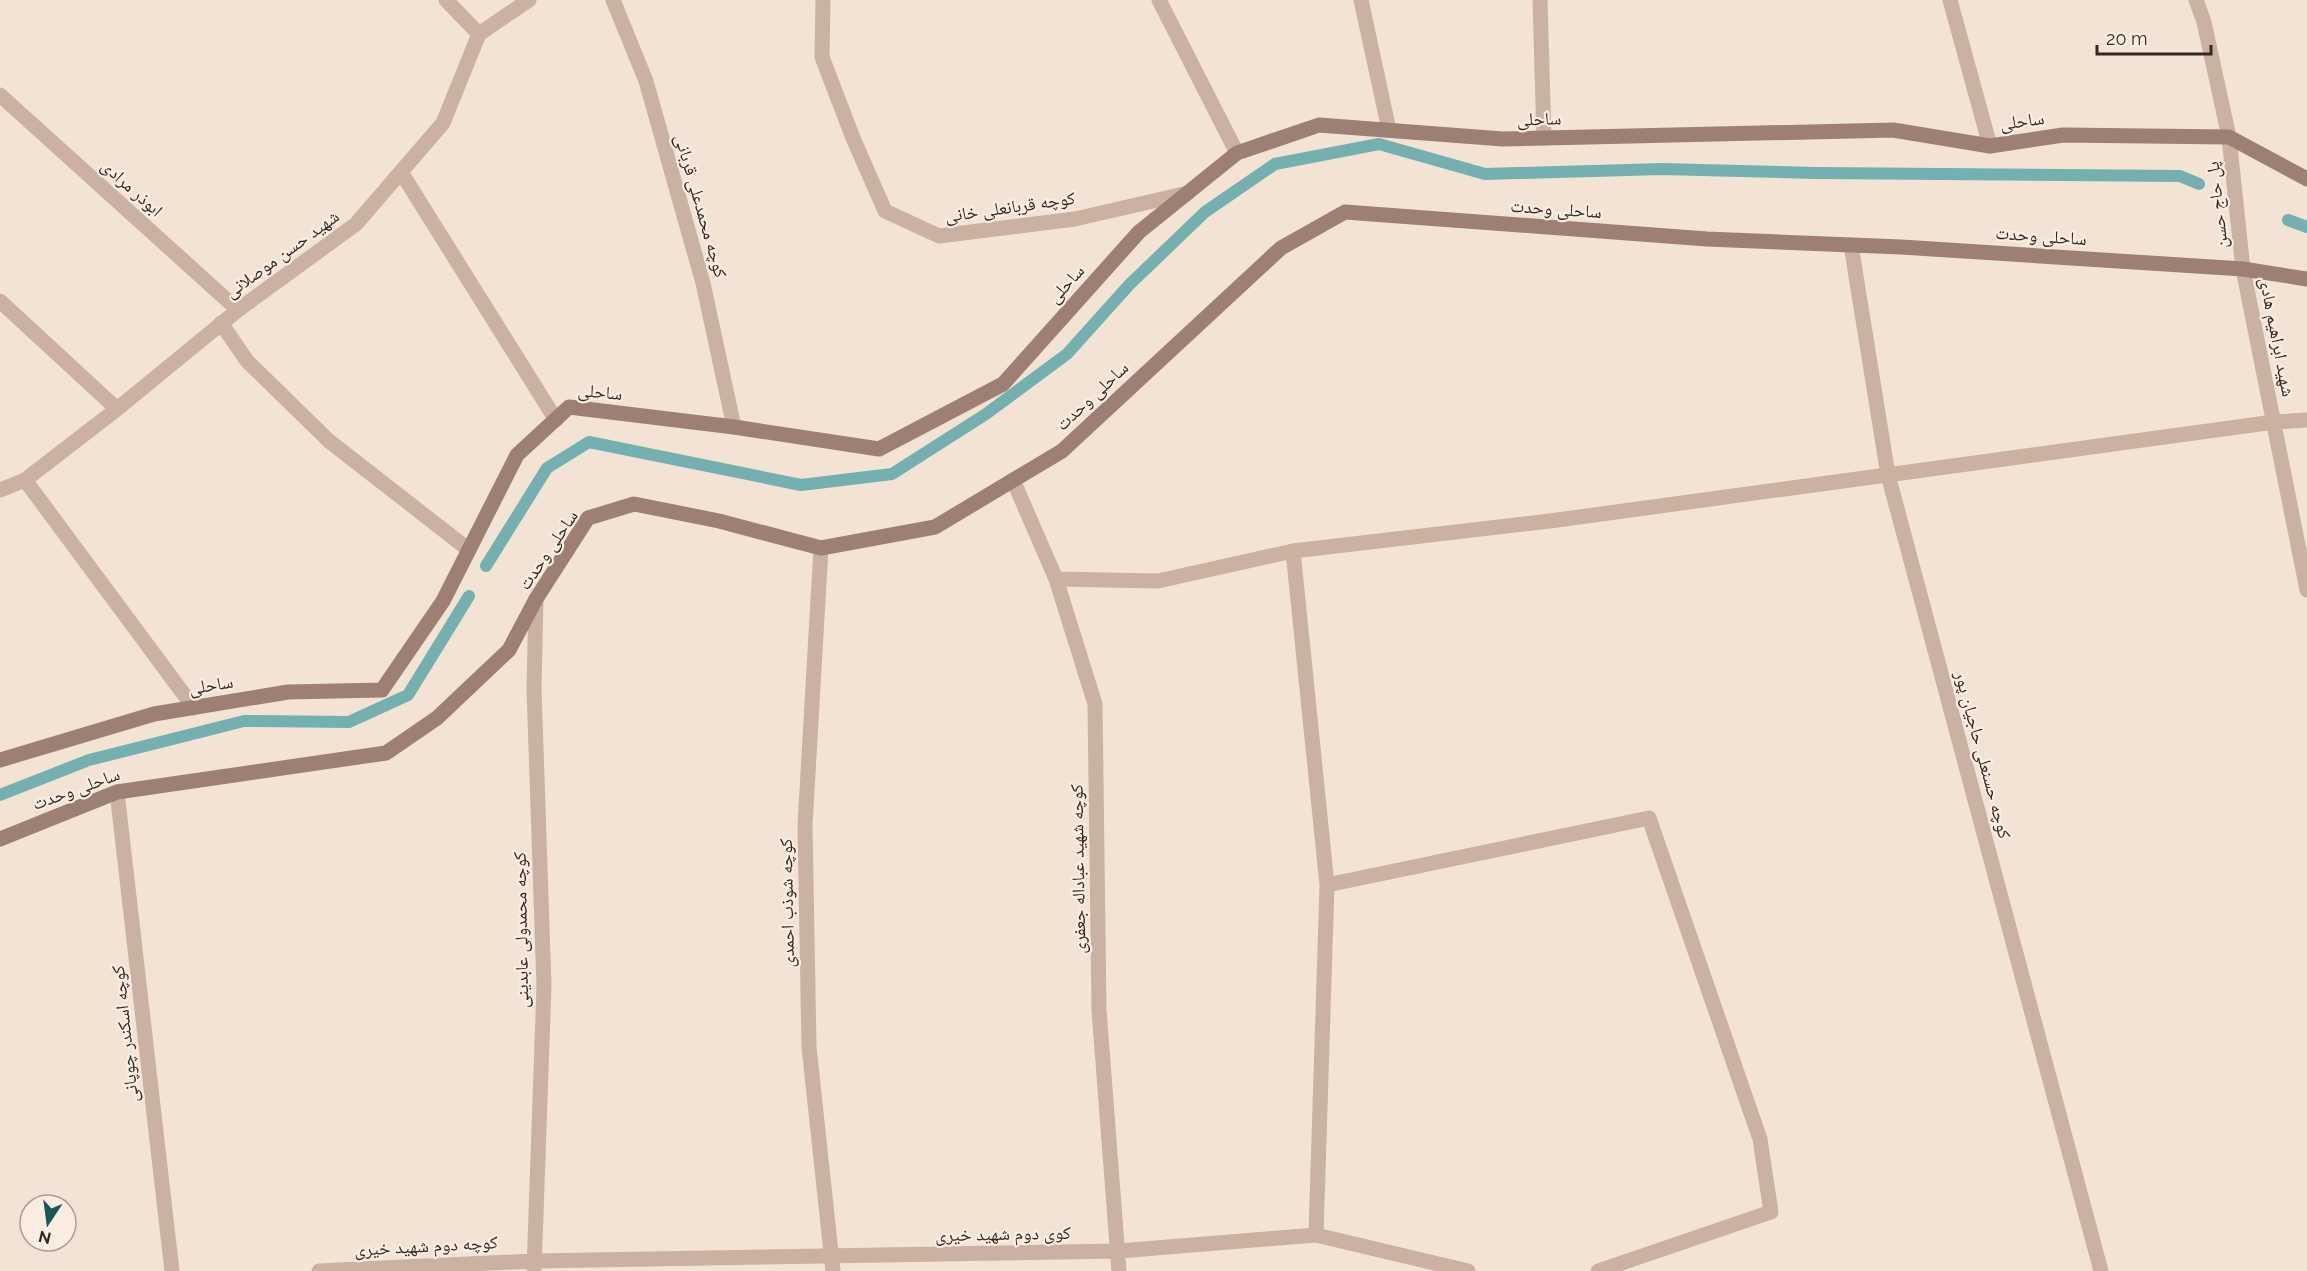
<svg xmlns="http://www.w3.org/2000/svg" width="2307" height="1271" viewBox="0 0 2307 1271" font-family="Raleway,'Noto Naskh Arabic',sans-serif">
	<rect width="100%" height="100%" fill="#f2e3d5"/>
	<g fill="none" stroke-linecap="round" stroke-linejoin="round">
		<path stroke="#73b0af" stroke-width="12" d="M2288 220 2307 227
			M486 566 547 468 589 442 801 485 892 474 986 414 1067 354 1129 285 1205 212 1275 164 1379 144 1485 174 1662 169 1816 173 2180 176 2199 184
			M0 795 89 760 244 721 349 722 408 695 469 596"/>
		<path stroke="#cab1a1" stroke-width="15" d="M446 0 479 34
			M613 0 646 81 703 283 734 427
			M823 0 822 57 853 138 885 211 939 236 1075 219 1188 193
			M1159 0 1237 153
			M1361 0 1389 130
			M1540 0 1544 138
			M1950 0 1990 146
			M2196 0 2204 22 2229 137 2243 269 2307 590
			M0 95 238 310
			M401 172 556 420
			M1851 245 1888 475 2101 1271
			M0 301 117 409
			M221 323 247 361 329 441 469 550
			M25 480 194 708
			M1013 480 1056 579 1095 704 1099 1010 1119 1271
			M0 490 25 480 117 409 238 310 356 224 443 123 479 34 529 0
			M821 548 805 825 809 1047 833 1271
			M1293 551 1327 885 1316 1235
			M1056 579 1158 581 1293 551 1550 521 2274 422 2307 420
			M117 792 172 1271
			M1327 885 1649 818 1760 1139 1771 1212 1598 1271
			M319 1271 534 1261 1119 1251 1316 1235 1468 1271
			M534 1271 544 986 534 688 536 599"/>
		<path stroke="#9e7f73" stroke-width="15" d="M0 760 154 714 288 692 382 690 443 601 517 455 569 407 734 427 879 449 1003 384 1139 232 1237 153 1319 125 1503 139 1893 130 1990 146 2063 135 2229 137 2307 179
			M0 839 117 792 386 753 437 718 509 650 536 599 588 518 634 504 719 521 821 548 935 527 1062 451 1281 248 1345 212 1707 239 1901 247 2243 269 2307 279"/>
	</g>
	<g text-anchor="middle" stroke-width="4.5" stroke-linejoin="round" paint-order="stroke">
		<g font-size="18" fill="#342824" stroke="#faede2">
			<text transform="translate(1539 119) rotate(-2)" y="6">ساحلی</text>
			<text transform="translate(2022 121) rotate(-8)" y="6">ساحلی</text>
			<text transform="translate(132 188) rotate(42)" y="6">ابوذر مرادی</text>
			<text transform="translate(2217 205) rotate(-96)" y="6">پل حاج حسن</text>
			<text transform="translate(701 206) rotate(74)" y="6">کوچه محمدعلی قربانی</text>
			<text transform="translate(1010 207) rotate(-8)" y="6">کوچه قربانعلی خانی</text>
			<text transform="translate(1556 209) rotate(4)" y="6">ساحلی وحدت</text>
			<text transform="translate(2041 236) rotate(4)" y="6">ساحلی وحدت</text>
			<text transform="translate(282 254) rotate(-36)" y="6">شهید حسن موصلانی</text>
			<text transform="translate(1066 284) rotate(-48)" y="6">ساحلی</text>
			<text transform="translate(2277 337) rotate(79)" y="6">شهید ابراهیم هادی</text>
			<text transform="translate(600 392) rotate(5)" y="6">ساحلی</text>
			<text transform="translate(1092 396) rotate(-43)" y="6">ساحلی وحدت</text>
			<text transform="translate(548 550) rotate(-56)" y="6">ساحلی وحدت</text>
			<text transform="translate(211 685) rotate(-9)" y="6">ساحلی</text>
			<text transform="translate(1983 755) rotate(75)" y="6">کوچه حسنعلی حاجیان پور</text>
			<text transform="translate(76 789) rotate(-20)" y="6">ساحلی وحدت</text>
			<text transform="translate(1078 869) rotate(-91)" y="6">کوچه شهید عباداله جعفری</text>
			<text transform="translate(787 903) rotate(-91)" y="6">کوچه شوذب احمدی</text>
			<text transform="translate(521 930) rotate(-91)" y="6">کوچه محمدولی عابدینی</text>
			<text transform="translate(125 1034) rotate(-96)" y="6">کوچه اسکندر چوپانی</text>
			<text transform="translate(1003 1234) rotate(-1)" y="6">کوی دوم شهید خیری</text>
			<text transform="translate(426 1246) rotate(-3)" y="6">کوچه دوم شهید خیری</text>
		</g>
	</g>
	<g transform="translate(48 1223) rotate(193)"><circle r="28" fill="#faede2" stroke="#ab9e96" stroke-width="1.5"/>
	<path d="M0-4.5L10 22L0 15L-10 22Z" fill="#185757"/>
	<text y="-9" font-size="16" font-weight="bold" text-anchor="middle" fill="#342824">N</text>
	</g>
	<path d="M2097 45v9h114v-9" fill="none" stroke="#342824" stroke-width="3"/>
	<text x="2106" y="45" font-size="18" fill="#342824" stroke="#faede2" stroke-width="4.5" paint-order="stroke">20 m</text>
</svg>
